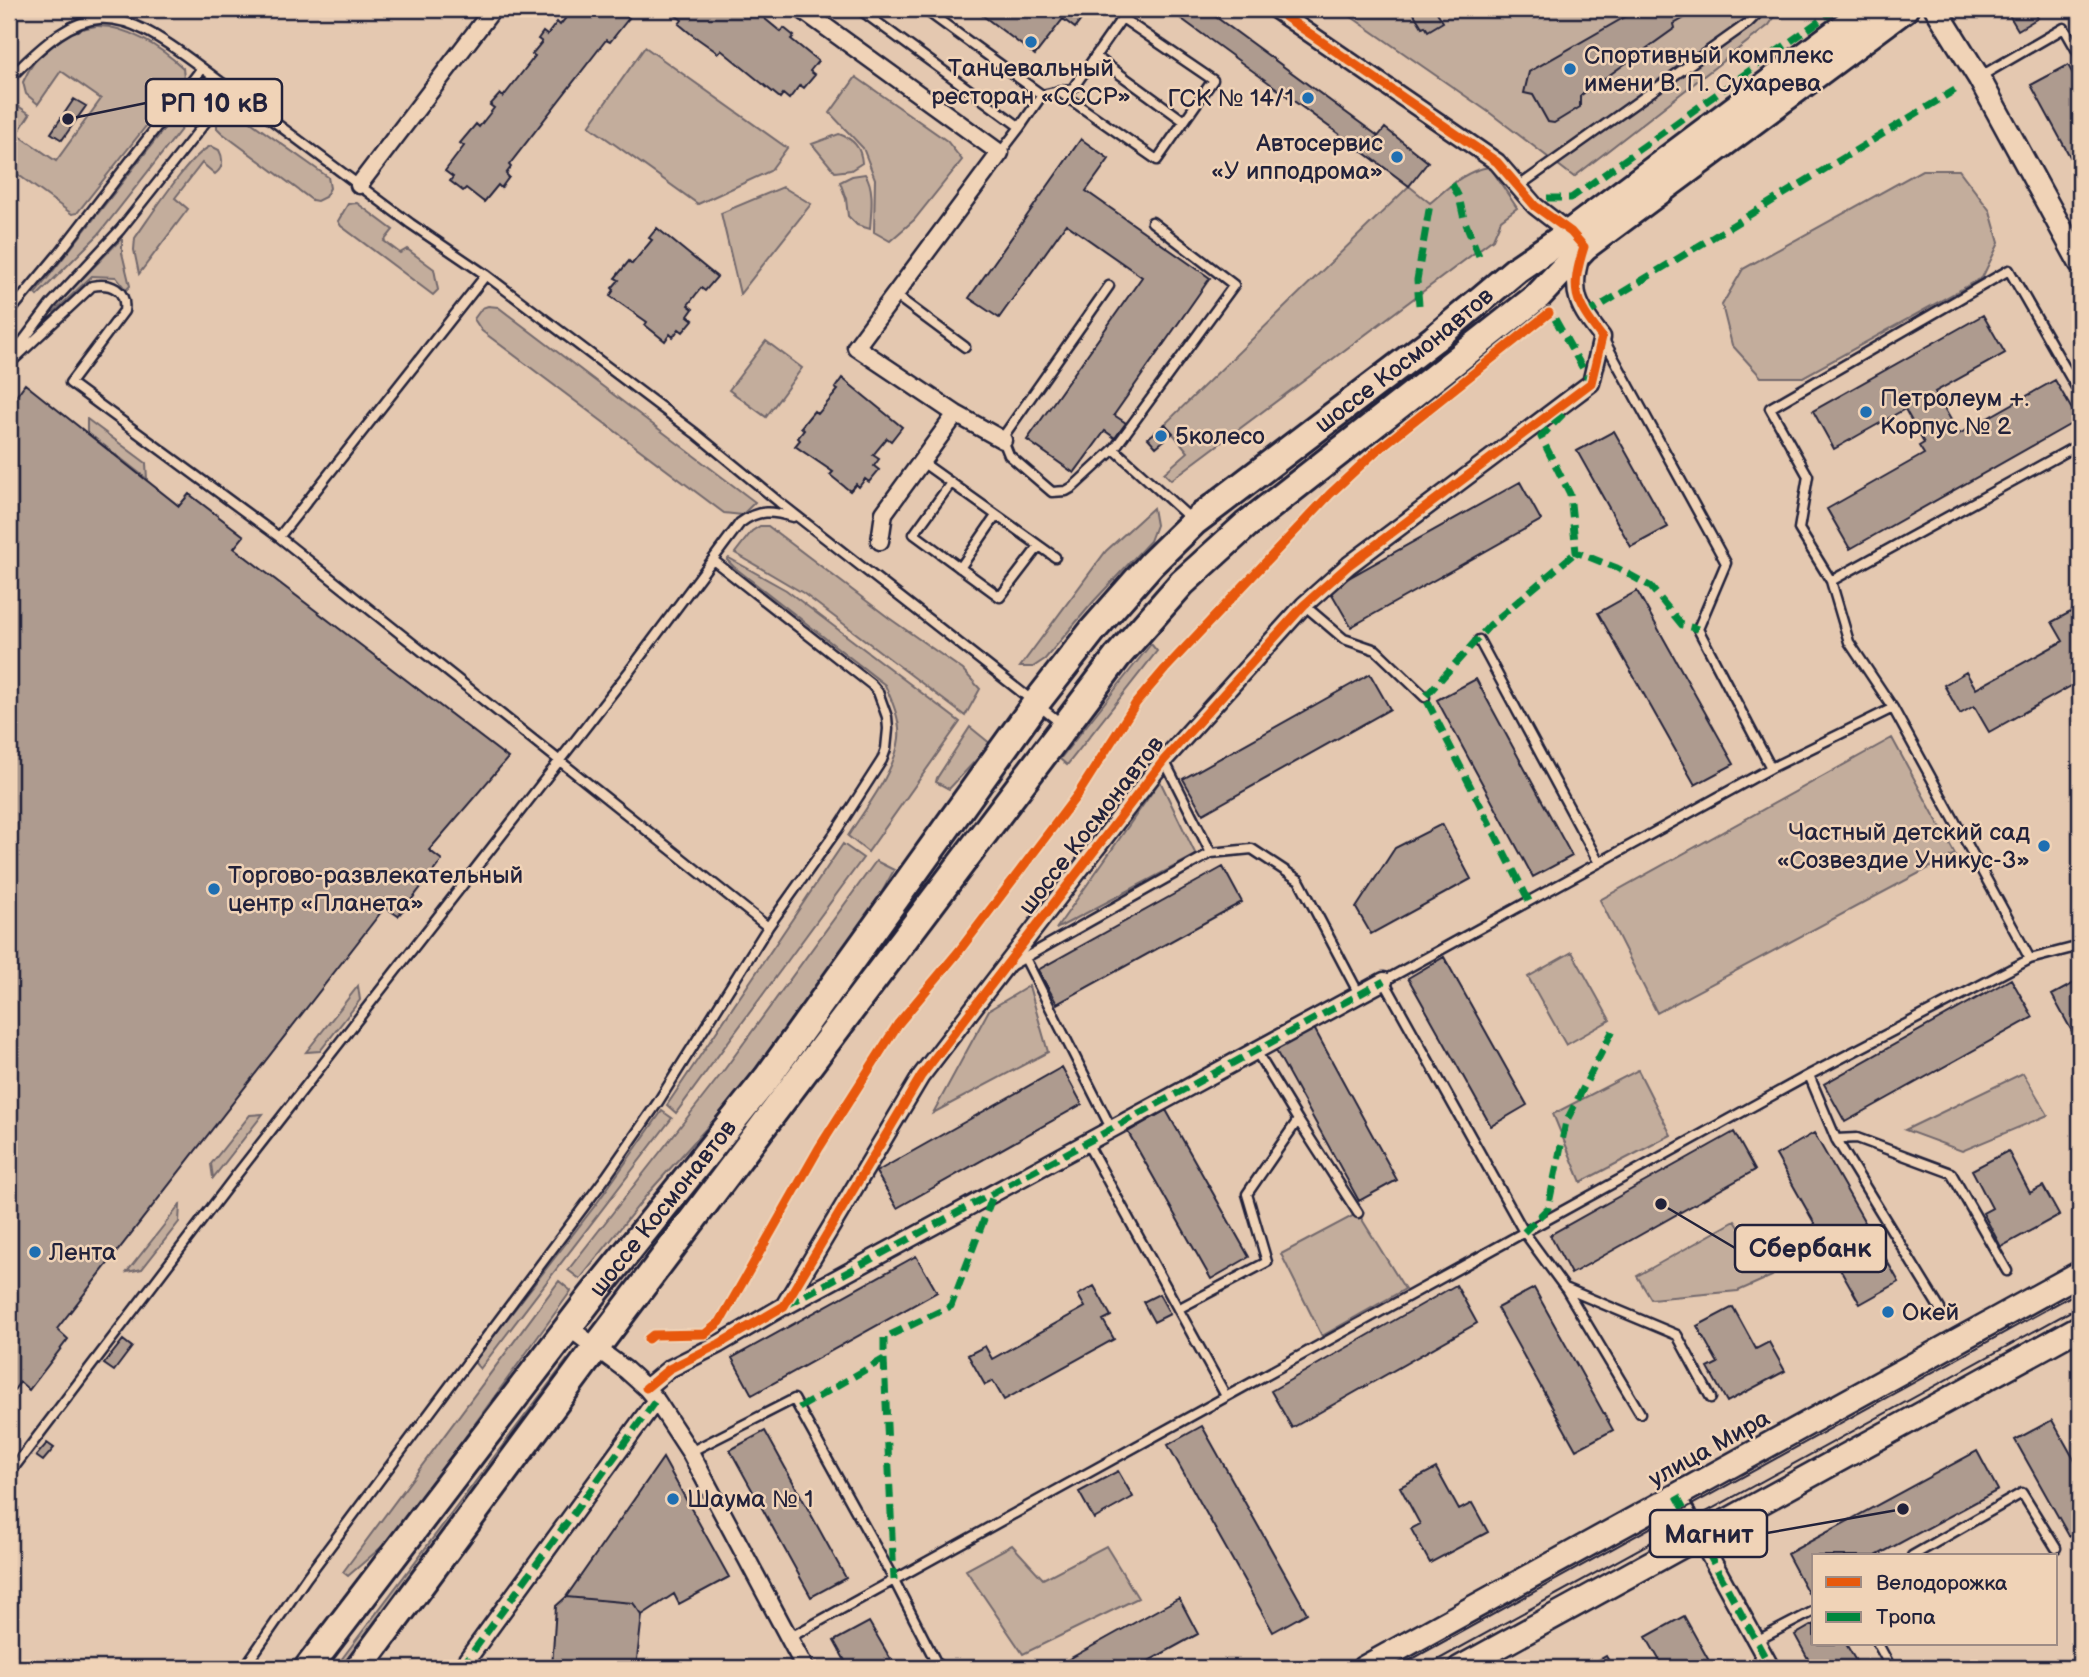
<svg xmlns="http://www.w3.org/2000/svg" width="2089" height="1677" viewBox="0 0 2089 1677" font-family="'Balsamiq Sans',sans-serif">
	<rect width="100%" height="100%" fill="#e4c8b0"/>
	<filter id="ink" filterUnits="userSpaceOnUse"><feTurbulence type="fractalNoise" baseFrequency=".0143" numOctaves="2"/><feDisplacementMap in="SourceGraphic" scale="14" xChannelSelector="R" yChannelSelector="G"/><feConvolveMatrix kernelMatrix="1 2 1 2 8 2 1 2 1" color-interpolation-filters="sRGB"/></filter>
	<g filter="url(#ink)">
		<path fill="#c3ad9c" stroke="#72686c" stroke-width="2" d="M1340 9H1780L1769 25 1574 177 1490 113Z
			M96 26C126 25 162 48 183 68L184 78 77 213 72 214 9 168V104L18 106 30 114 17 134 56 161 101 99 61 71 38 104 26 94 23 82C36 51 63 31 96 26Z
			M645 47 787 148 770 171 698 204 589 126Z
			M856 77 947 141 962 160 914 220 890 241 874 232 875 179 863 148 830 113Z
			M183 109 189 113 186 123 98 235 37 296 35 294 175 115Z
			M227 111 238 113 328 177 330 188 325 197 317 201 312 200 222 133 217 128V123Z
			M839 134C853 139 861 147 862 163L851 170 835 172 812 144Z
			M211 146 219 150C224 159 223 168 215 174L202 163 175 198 188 209 139 274 134 250 135 238C151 216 189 155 211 146Z
			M1490 167 1517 208 1501 220 1493 239 1171 480 1164 473 1188 452 1165 424 1409 186 1430 203C1449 187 1465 170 1490 167Z
			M1922 170H1959L1990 211 1999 243 1982 278 1803 377H1761L1732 345 1722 305 1743 269Z
			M865 174C875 188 871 212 870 229L857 225 848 216 846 199 840 182 852 176Z
			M783 187 811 204 740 294 721 213Z
			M357 203 393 230 384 241 400 253 407 249 434 269 438 290 433 295 341 226 338 221 348 204Z
			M122 238V253L130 286 126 290 116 277 92 276 54 312 52 310Z
			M488 306 498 307 755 502 742 515 724 513 482 331 474 319 482 308Z
			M766 341 802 368 766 417 729 390Z
			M87 419 146 463 147 479 87 432Z
			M1153 508 1156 525 1150 541 1094 601 1045 659 1033 667H1020L1106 551Z
			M760 526H768L889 618 963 670 980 689 965 716 803 593 735 553 752 531Z
			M729 558 786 590 960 722 868 852 848 836C865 809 896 770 899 738 901 721 892 701 885 685L734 567 727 560Z
			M1151 644 1157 651 1067 765 1060 759Z
			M970 727 991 744 949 789 936 782 937 778Z
			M1892 738 1955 854 1657 1013 1600 900Z
			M1160 781 1196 855 1056 929Z
			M843 844 863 858 676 1113 667 1105Z
			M876 861 894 870 859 934 729 1103 650 1191 580 1279 568 1270 722 1073Z
			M1572 952 1610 1020 1566 1045 1528 977Z
			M358 986 360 1000 320 1051 306 1052Z
			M1029 986 1048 1052 933 1113 989 1010Z
			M1638 1070 1671 1135 1581 1182 1553 1114Z
			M2023 1073 2048 1115 1962 1151 1905 1130Z
			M662 1111 672 1118 480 1369 474 1362 597 1203Z
			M263 1114 213 1178 211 1164 250 1115Z
			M180 1205 179 1222 142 1269 127 1272Z
			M1358 1213 1405 1289 1322 1336 1281 1254Z
			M1735 1221 1772 1276 1738 1291 1651 1299 1637 1276Z
			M559 1281 571 1291 393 1537 348 1576 343 1572Z
			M567 1360 571 1364 343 1668H335Z
			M1012 1545 1043 1579 1106 1546 1138 1598 1023 1654 966 1570Z"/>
		<path fill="#ae9b8f" stroke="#22223b" stroke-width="2" d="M573 9H630L625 15 629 18 610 42 606 40 509 165 511 167 506 174 509 177 501 188 498 185 484 202 466 188 463 191 450 181 453 177 445 171 464 146 460 143 476 124 479 127 494 108 490 105 500 94 503 97 535 56 532 54 542 42 538 39 543 32 547 35 557 22 560 25Z
			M667 9H759L766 15 764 18 781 32 784 28 794 36 791 39 818 61 810 71 815 75 804 88 800 85 789 99 783 94 780 98 721 50 718 53 691 34 679 24 682 20Z
			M974 9H1089L1075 28 1063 19 1035 55Z
			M1168 9H1205L1378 136 1365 153Z
			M1411 9H1435L1443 22 1428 31 1425 26 1422 27Z
			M1639 9H1693L1695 12 1674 24 1675 28 1580 96V107L1554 123 1548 122 1533 95 1524 93 1529 72Z
			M2020 9H2032L2038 18 2018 30 2009 15Z
			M2068 65 2080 87V175L2031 85Z
			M74 99 86 106 62 140 51 133Z
			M1385 128 1428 162 1409 186 1365 153Z
			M1081 139 1109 159 1086 191 1210 278 1114 415 1126 423 1115 438 1105 431 1074 473 1027 440 1142 277 1066 224 999 318 969 298Z
			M657 228 717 277 705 291 701 288 688 305 693 309 688 316 693 320 683 332 679 329 673 337 670 334 665 341 645 325 647 322 610 296 614 290 612 288 619 280 615 278 629 261 632 264 652 240 649 238Z
			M1983 315 2005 353 1935 392 1959 434 2055 380 2078 420 1850 549 1827 509 1924 454 1919 446 1924 443 1905 409 1834 449 1813 411Z
			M842 378 902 427 891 441 887 438 873 455 879 459 874 466 879 470 869 482 865 479 859 487 856 484 850 491 830 475 833 472 795 446 800 440 798 438 804 430 801 427 814 411 818 414 838 390 835 388Z
			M25 384 179 506 189 494 244 536 234 548 508 758 429 850 442 860 408 904 398 916 385 907 57 1329 68 1339 29 1390 20 1382 9 1397V406Z
			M1165 424 1173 433 1156 447 1148 438Z
			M1614 431 1668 527 1631 547 1577 451Z
			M1520 482 1541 520 1351 627 1329 589Z
			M1637 591 1734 764 1695 785 1598 613Z
			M2076 609 2080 617V681L1989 732 1974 706 1960 714 1944 685 1966 672 1976 689 2063 641 2052 622Z
			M1370 674 1390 709 1203 814 1183 779Z
			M1476 679 1572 856 1533 877 1437 700Z
			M1442 824 1471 879 1371 934 1356 908 1395 848Z
			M1223 867 1242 902 1057 1004 1038 970Z
			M1444 957 1527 1105 1491 1126 1408 978Z
			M2011 979 2033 1017 1845 1122 1824 1084Z
			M2080 980V1046L2052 995Z
			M1314 1028 1397 1180 1359 1201 1275 1049Z
			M1062 1067 1082 1104 897 1208 876 1172Z
			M1166 1110 1249 1257 1211 1279 1128 1132Z
			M1734 1132 1755 1170 1571 1274 1550 1235Z
			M1814 1133 1899 1282 1860 1304 1776 1155Z
			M2008 1151 2030 1193 2043 1186 2059 1215 2001 1247 1983 1213 1992 1208 1972 1170Z
			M916 1256 937 1292 752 1395 732 1358Z
			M1456 1285 1477 1323 1292 1428 1271 1391Z
			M1094 1286 1111 1316 1103 1320 1114 1339 1004 1400 993 1381 985 1385 968 1355 985 1346 992 1359 1085 1307 1078 1295Z
			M1534 1288 1613 1430 1576 1450 1497 1308Z
			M1159 1294 1170 1314 1154 1322 1143 1302Z
			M1733 1307 1756 1349 1769 1342 1785 1371 1727 1402 1708 1368 1718 1363 1697 1326Z
			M123 1340 132 1347 114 1371 104 1364Z
			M2052 1420 2080 1470V1530L2069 1536 2015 1440Z
			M1202 1426 1307 1613 1273 1632 1168 1445Z
			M765 1431 846 1578 811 1597 730 1450Z
			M47 1443 54 1448 43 1461 36 1456Z
			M1977 1451 1998 1490 1876 1556H1814V1590L1808 1593 1787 1554Z
			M663 1458 729 1577 679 1604 674 1594 642 1615 633 1603 566 1597Z
			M1436 1468 1459 1510 1472 1503 1488 1532 1430 1563 1411 1529 1420 1524 1400 1487Z
			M1118 1471 1133 1497 1094 1519 1079 1492Z
			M566 1597 633 1603 642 1615 636 1668H552L556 1606Z
			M1179 1598 1198 1634 1136 1668H1053Z
			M1684 1616 1713 1668H1664L1646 1637Z
			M869 1622 896 1668H849L834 1641Z
			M1814 1624V1644H1846L1860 1668H1813L1795 1635Z
			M1606 1656 1613 1668H1584Z"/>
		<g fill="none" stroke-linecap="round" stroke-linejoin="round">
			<defs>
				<path id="service" d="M859 9 1020 127 1000 153
					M924 9 1042 95 1020 127
					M1095 56 1184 121
					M1981 76 2064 28 2080 56
					M9 79C85 0 114 1 202 68
					M1042 95 1073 88 1122 18 1213 80 1157 160 1058 91
					M1519 186 1748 23 1762 9
					M1109 286 1005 434 1003 440 1009 455 1052 492 1066 491 1073 487 1114 449 1234 285 1152 222
					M895 295 965 347
					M9 313 60 252 202 68 411 224 486 275 695 433 779 502 1062 724
					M1604 340 1726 563 1698 629 1771 768
					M11 357 51 304 120 230 231 90
					M9 364 92 286C111 282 127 290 124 311L70 383 279 537 768 927
					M2080 394 2009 270 1770 408 1808 476 1799 529 1831 581 2080 444
					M1114 449 1192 520
					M922 462 1055 557
					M951 483 914 534 1000 597 1039 546
					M279 537 486 275
					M960 568 996 516
					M1831 581 1849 642 1893 708
					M1304 605 1344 639 1376 650 1425 697
					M1479 640 1599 863
					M1164 760 1211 853
					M1025 958 1112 1130
					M1012 965 1211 853 1252 849 1299 880 1359 994
					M1809 1075 1836 1139 1940 1309
					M1298 1120 1358 1213
					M1836 1139 1857 1138 1951 1173 2007 1271
					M1087 1143 1226 1396
					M1566 1289 1640 1413
					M1178 1309 1267 1262 1247 1194 1298 1120 1256 1051
					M1711 1398 1677 1335 1565 1288 1524 1232 1384 981 1771 768 1893 708 2030 959
					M690 1452 794 1399 894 1580 939 1668
					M9 1474 234 1178 631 669 740 523C758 509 773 511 793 517
					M1912 1556 2022 1493 2056 1548
					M789 1638 1809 1075 2030 959 2080 946
					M1756 1641 1814 1611
					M1878 1644 1891 1668
					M244 1668 307 1577 606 1177 658 1102 768 927 837 830 882 760 886 749 888 729 887 717 878 692 872 685 713 560"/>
				<path id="minor" d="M801 9 1000 153 856 347 956 414 1003 440
					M1274 9 1497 162 1535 206 1575 237
					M359 185 493 9
					M880 541 884 513 956 414
					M786 1306 1384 981
					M568 1327 626 1370 646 1388 656 1400 690 1452 805 1668
					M646 1388 669 1369 719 1344 784 1306 921 1076 1164 760 1304 605 1349 565 1591 383 1602 337C1579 308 1569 293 1581 256
					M1677 1496 1771 1668
					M461 1668 656 1400"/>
				<path id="tertiary" d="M1936 9 1979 78 2080 263"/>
				<path id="secondary" d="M1364 1668 2080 1273
					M1460 1668 2080 1327"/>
				<g id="primary">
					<path id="s1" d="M308 1668 592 1296 767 1078 1036 703 1093 630 1151 564 1194 522 1434 339 1517 269 1571 232 1868 9"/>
					<path d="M359 1668 595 1349 1117 657 1182 583 1246 525 1538 296 1584 247 1904 9"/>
				</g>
			</defs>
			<use href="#service" stroke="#22223b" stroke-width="13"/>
			<use href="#minor" stroke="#22223b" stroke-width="21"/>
			<use href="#tertiary" stroke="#22223b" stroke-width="26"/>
			<use href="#secondary" stroke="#22223b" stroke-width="28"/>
			<use href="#primary" stroke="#22223b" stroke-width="32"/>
			<use href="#service" stroke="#f0d3b7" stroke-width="8"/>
			<use href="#minor" stroke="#f0d3b7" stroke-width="16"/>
			<use href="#tertiary" stroke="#f0d3b7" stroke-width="21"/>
			<use href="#secondary" stroke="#f0d3b7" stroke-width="23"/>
			<use href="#primary" stroke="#f0d3b7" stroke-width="26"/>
			<path stroke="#22223b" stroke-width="2" d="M1396 1668 2080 1291
				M1423 1668 2080 1306"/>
			<path stroke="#00873e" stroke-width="7" stroke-dasharray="14 7" stroke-linecap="butt" d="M1452 184 1459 197 1464 219 1479 256
				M1547 198H1571L1836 9
				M1419 305 1417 280 1430 204
				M1585 315 1955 90
				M1555 319 1591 383
				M1563 414 1541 437 1570 494 1576 552 1617 568 1650 586 1682 625 1698 629
				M1529 901 1425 697 1490 625 1576 552
				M1524 1232 1548 1208 1566 1122 1614 1028
				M787 1305 1384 981
				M884 1359 894 1580
				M799 1408 884 1359V1338L951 1306 994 1193
				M1677 1496 1771 1668
				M461 1668 656 1400"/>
			<defs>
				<path id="cycleway" d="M648 1339 653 1335 705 1334 720 1322 819 1148 898 1024 959 951 1078 794 1136 703 1165 669 1330 494 1375 452 1549 313
					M646 1388 669 1369 719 1344 784 1306 921 1076 1164 760 1304 605 1349 565 1591 383 1602 337C1574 301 1570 291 1584 247L1571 232 1535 206 1497 162 1274 9"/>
			</defs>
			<use href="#cycleway" stroke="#f0d3b7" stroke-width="13"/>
			<use href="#cycleway" stroke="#e8590c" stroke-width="9"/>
		</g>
	</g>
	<g fill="#1f6fb2" stroke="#f0d3b7" stroke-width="2.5">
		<circle cx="1031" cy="42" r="7"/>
		<circle cx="1570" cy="69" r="7"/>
		<circle cx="1308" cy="98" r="7"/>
		<circle cx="1397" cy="157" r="7"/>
		<circle cx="1866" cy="412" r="7"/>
		<circle cx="1161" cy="436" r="7"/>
		<circle cx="2044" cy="846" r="7"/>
		<circle cx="214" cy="889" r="7"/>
		<circle cx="35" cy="1252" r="7"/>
		<circle cx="1888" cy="1312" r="7"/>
		<circle cx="673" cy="1499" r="7"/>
	</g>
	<g text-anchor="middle" stroke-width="5" stroke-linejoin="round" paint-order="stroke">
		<g font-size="24" fill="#22223b" stroke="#f0d3b7" text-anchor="start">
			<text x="1584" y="63">Спортивный комплекс<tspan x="1584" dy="28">имени В. П. Сухарева</tspan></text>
			<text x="1031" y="76" text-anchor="middle">Танцевальный<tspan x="1031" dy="28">ресторан «СССР»</tspan></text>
			<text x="1294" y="106" text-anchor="end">ГСК № 14/1</text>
			<text x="1383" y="151" text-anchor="end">Автосервис<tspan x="1383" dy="28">«У ипподрома»</tspan></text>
			<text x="1880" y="406">Петролеум +.<tspan x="1880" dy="28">Корпус № 2</tspan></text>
			<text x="1175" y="444">5колесо</text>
			<text x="2030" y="840" text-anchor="end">Частный детский сад<tspan x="2030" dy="28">«Созвездие Уникус-3»</tspan></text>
			<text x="228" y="883">Торгово-развлекательный<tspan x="228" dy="28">центр «Планета»</tspan></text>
			<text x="49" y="1260">Лента</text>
			<text x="1902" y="1320">Окей</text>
			<text x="687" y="1507">Шаума № 1</text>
		</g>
		<g font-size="24" fill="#22223b" stroke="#f0d3b7">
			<text dy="8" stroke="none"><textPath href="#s1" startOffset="1715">шоссе Космонавтов</textPath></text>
			<text transform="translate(1091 825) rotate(-52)" y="8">шоссе Космонавтов</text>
			<text dy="8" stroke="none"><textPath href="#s1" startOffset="581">шоссе Космонавтов</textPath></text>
			<text transform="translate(1709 1448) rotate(-29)" y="8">улица Мира</text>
		</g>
	</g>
	<path fill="none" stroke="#22223b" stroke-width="2.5" d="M68 119L146 103M1661 1204L1735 1248M1903 1509L1767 1533"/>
	<g fill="#22223b" stroke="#f0d3b7" stroke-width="2.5">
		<circle cx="68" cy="119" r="7"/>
		<circle cx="1661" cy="1204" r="7"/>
		<circle cx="1903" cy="1509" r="7"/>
	</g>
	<g fill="#f0d3b7" stroke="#22223b" stroke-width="2.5">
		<rect x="146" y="79" width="136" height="47" rx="7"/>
		<rect x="1735" y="1225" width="151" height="47" rx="7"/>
		<rect x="1650" y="1510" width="117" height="47" rx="7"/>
	</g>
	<g font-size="26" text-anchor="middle" font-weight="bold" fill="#22223b">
		<text x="214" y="112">РП 10 кВ</text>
		<text x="1810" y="1257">Сбербанк</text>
		<text x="1709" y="1543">Магнит</text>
	</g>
	<rect width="2089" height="1677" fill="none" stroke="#f0d3b7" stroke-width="35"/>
	<rect x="18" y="18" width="2054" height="1642" fill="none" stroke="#22223b" stroke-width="2.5" filter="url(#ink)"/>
	<rect x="1812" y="1554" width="245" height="91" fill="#f0d3b7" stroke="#9e8c85" stroke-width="2"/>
	<rect x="1826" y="1577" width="35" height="10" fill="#e8590c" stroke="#9e8c85" stroke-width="2"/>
	<text x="1876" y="1590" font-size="21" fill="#22223b">Велодорожка</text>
	<rect x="1826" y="1612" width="35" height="10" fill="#00873e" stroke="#9e8c85" stroke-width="2"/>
	<text x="1876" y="1624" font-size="21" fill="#22223b">Тропа</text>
</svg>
